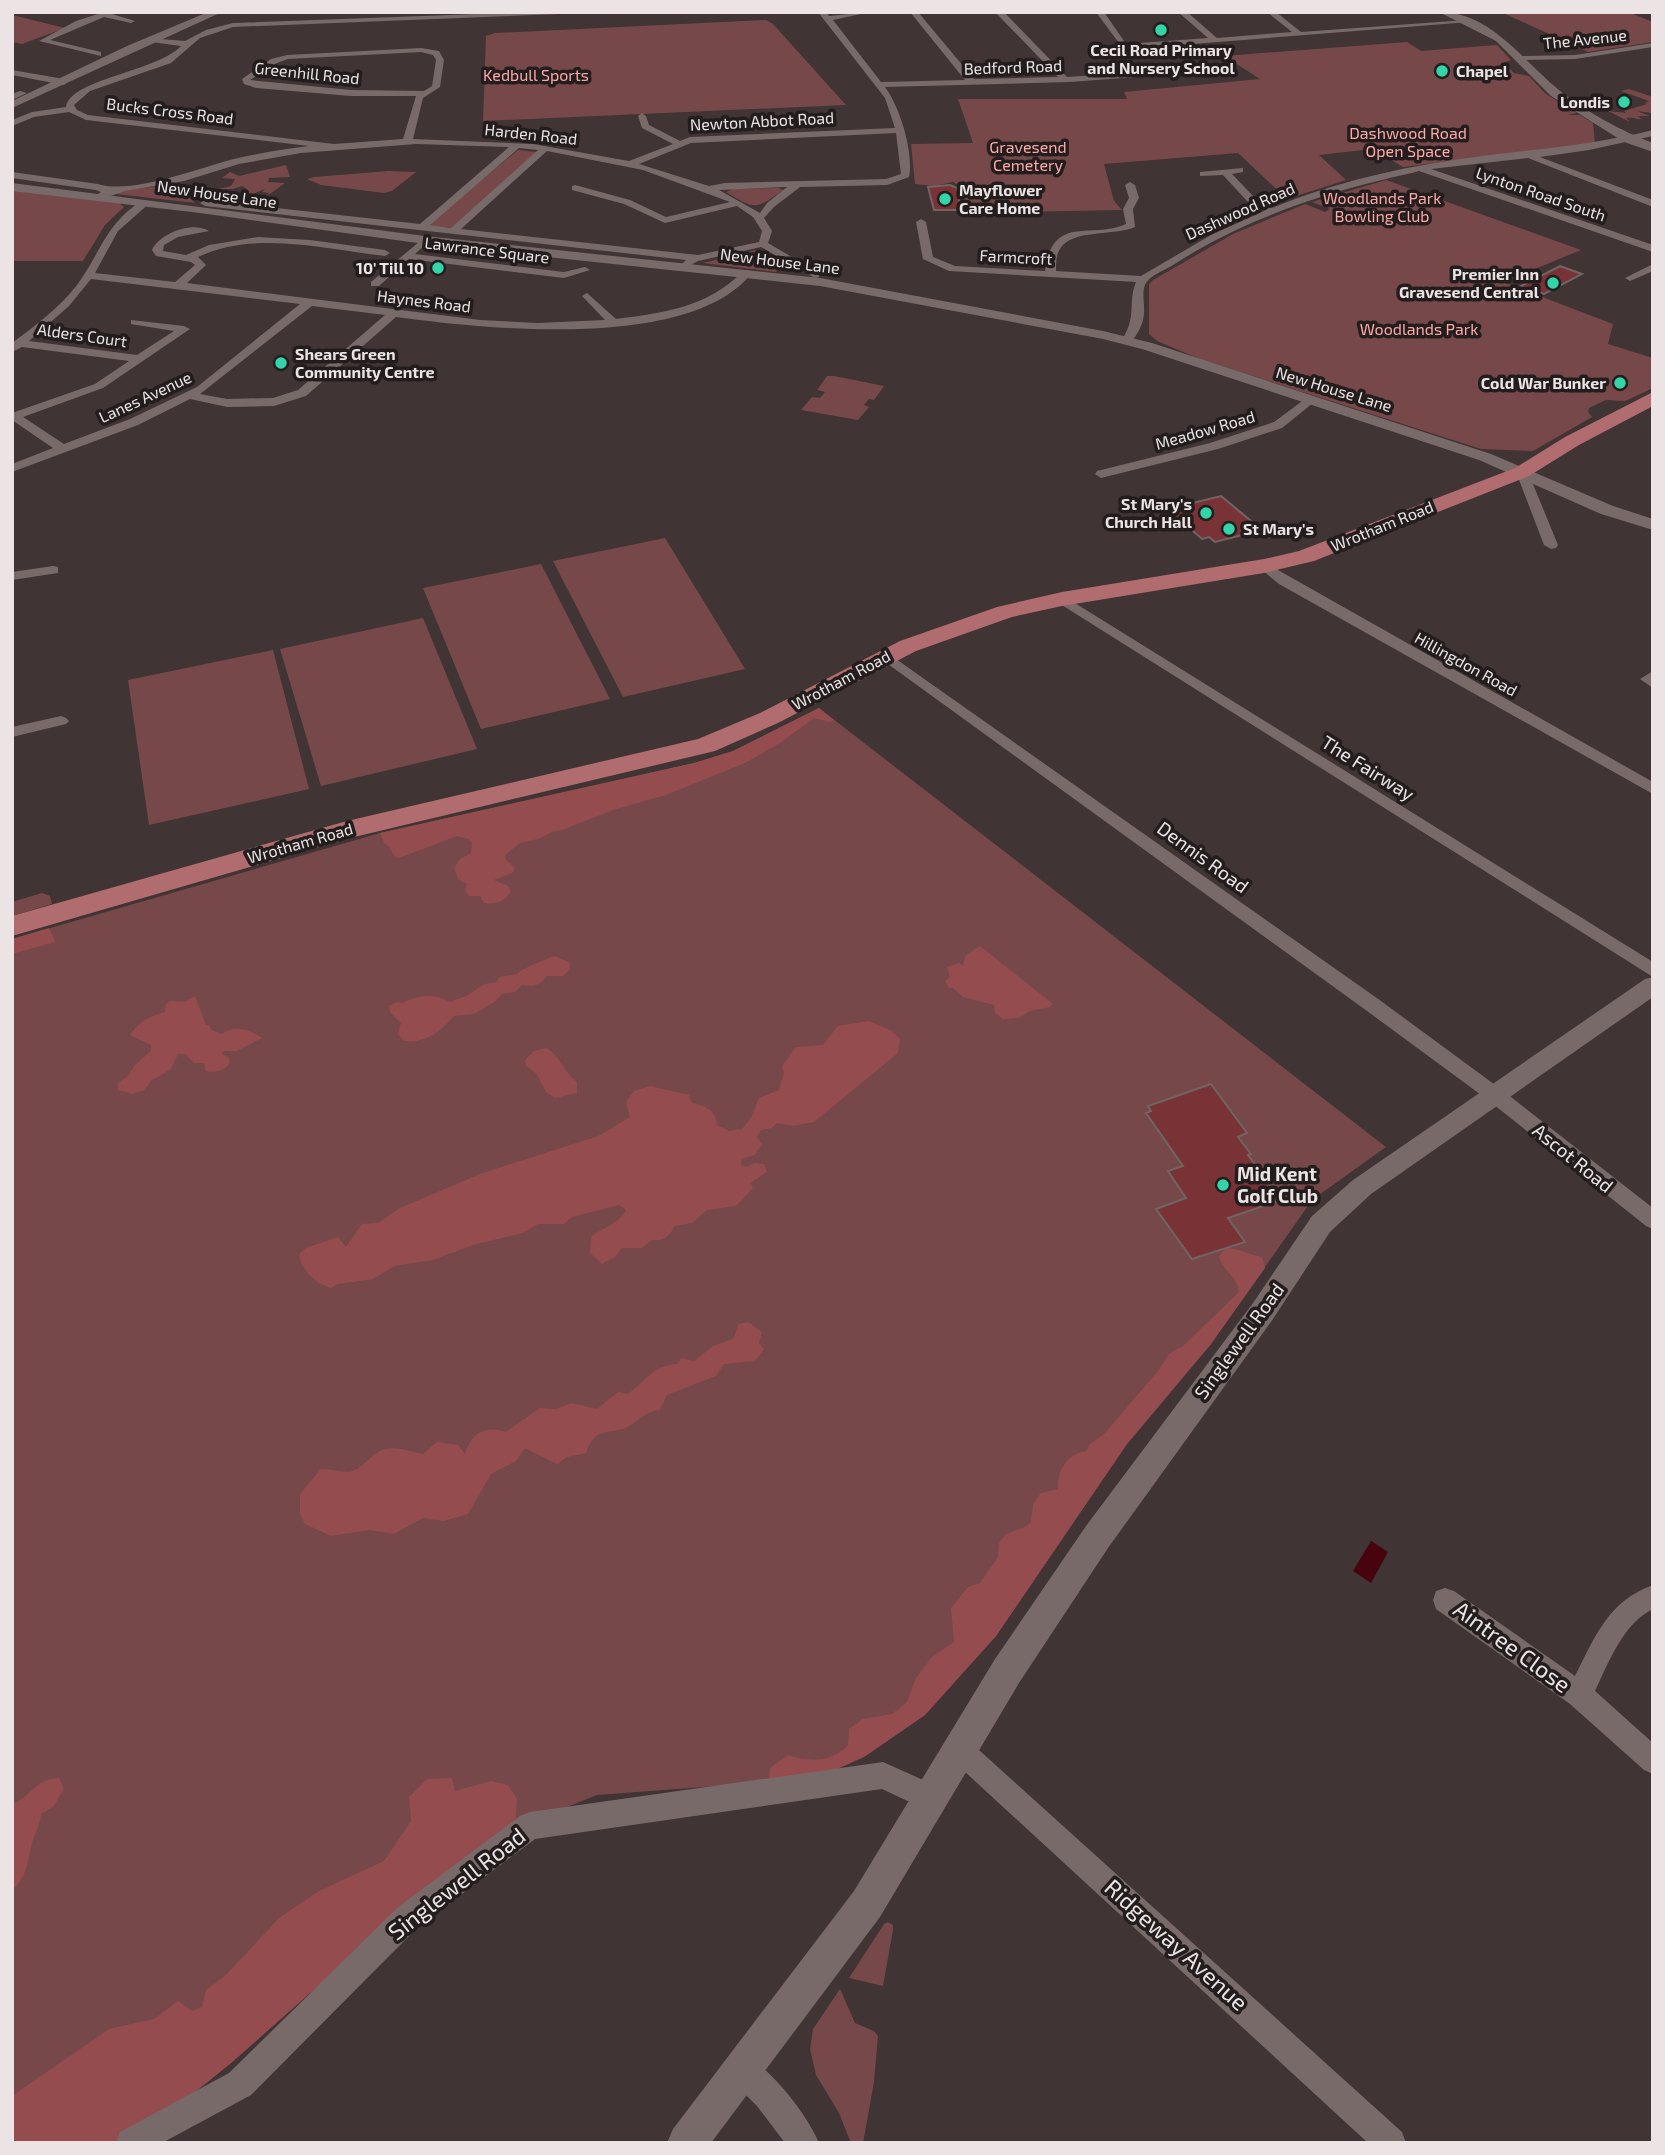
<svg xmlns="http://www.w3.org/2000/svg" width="1665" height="2155" viewBox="0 0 1665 2155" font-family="'Exo 2',sans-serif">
	<rect width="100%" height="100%" fill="#403434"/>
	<path fill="#774849" d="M1501 12H1628L1653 22V42L1588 52Z
		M12 15 65 28 22 44 12 42Z
		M766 20 773 24 846 105 483 121 486 36 495 33Z
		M1407 42 1421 51 1497 45 1511 60 1503 63 1514 73 1529 76 1546 94 1577 113 1568 115H1580L1593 123 1595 143 1403 167 1373 149 1319 155 1346 180 1287 199 1238 153 1104 164 1114 201 1122 210 958 213 964 211 960 186 953 182 934 186 915 184 911 144 973 143 958 99H1127L1124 92 1260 79 1224 56Z
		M1629 89 1653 97V113L1637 111 1650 116H1637L1642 119C1636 120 1632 116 1626 118L1630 122 1608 111 1626 113 1624 111 1647 104 1645 103 1649 101 1621 91Z
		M518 150 537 152 453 228 427 225Z
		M286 165 290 177 269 178 268 182 285 183 267 196 269 193 262 192 265 189 253 194 244 193 248 190 242 186 233 189H218L231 186 235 179 222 178 230 172 239 176Z
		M388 171 416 172 392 191 384 193 321 185 307 179 314 177Z
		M1386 180 1581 250 1503 282 1613 324 1608 344 1653 358V388L1625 401 1606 400 1589 408 1588 412 1592 417 1533 451 1481 449 1200 359 1157 341 1149 334V284L1153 280 1233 234 1305 204 1325 212 1330 209 1312 202Z
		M173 184 171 187 184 192 195 203 116 194 121 191Z
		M778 188 783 190C756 210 755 210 726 192L733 189Z
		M12 190 119 203 124 207 105 225 83 261H12Z
		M756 250 782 262 776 272 703 263Z
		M827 376H834L884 386 874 400 869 399 864 405 869 407 858 420 801 410 812 397 820 398 825 392 817 390Z
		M665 538 745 669 623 697 553 561Z
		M541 564 610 699 481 729 423 588Z
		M423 618 477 749 321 786 280 649Z
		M273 650 309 789 149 825 128 680Z
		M819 708 1386 1147 1312 1200 1211 1344 1127 1444 996 1636 925 1715 864 1757 769 1782 597 1795 515 1828 399 1914 230 2064 12 2143V939L380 833 694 763 733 751Z
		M42 893 50 896 52 904 12 916V902Z
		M888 1922 893 1925V1930L883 1986 849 1978 884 1924Z
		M840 1989 855 2023 874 2031 878 2036 874 2082 863 2143H851L839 2113 816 2075 810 2049 813 2029Z"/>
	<path fill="#954c4e" d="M819 708 834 720 830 722 814 718 780 743 745 763 666 795 613 810 562 830 552 832 538 839 520 843 505 855 506 860 515 868 512 873 494 880 508 886 511 891C506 901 496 905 484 903L480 896H469L465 890 467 884 458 879 454 868 460 859 471 853 472 843 469 839 457 836 399 858 394 856 390 847 384 843 380 833 694 763 733 751Z
		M49 928 55 942 12 954V939Z
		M980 946 1053 1004 1050 1007 1030 1011 1019 1018 1003 1019 995 1013 994 1005 963 997 953 988H949L945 981 950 977 947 967 959 963 963 966 965 956Z
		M554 956 569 962 570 969 563 976H546C541 986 532 987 522 985L515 992 502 994 493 1003 474 1014 454 1016C441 1031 425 1044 404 1041L398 1034 401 1023 390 1012 389 1006 397 1002 403 1003C420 994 433 994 450 1002 456 999 462 998 468 995 479 989 481 982 496 983L499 977 517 974C522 968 545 960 554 956Z
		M195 996 206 1025 210 1026 211 1030 222 1034C236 1024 250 1030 262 1038L237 1051H224L222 1054 228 1057 230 1063C223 1071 217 1073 206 1071L204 1063H194L185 1054H178L171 1069 152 1080 144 1090 133 1094 118 1090V1083L128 1076 134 1066 151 1051V1045L130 1035C139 1022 149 1016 165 1012L166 1004 170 1001 185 1002Z
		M869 1021 892 1031 900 1039 898 1053 814 1122 792 1126 777 1123 772 1128 761 1130 757 1137 762 1144 755 1155 742 1159 741 1165 746 1167 754 1163 764 1164 767 1172 750 1183 753 1188 736 1206 707 1210 692 1223 675 1226C668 1237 665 1241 652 1240L642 1248H622L615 1257 602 1264 590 1253 591 1237C603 1227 618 1225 626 1210L619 1205 572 1217 564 1224H538L523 1233 473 1245 433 1260 394 1266 373 1279 338 1284 331 1288C316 1284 301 1270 299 1254L306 1248 338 1237 346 1247 362 1224 378 1223 400 1208 480 1174 598 1136 630 1117 626 1102 634 1091 650 1086 689 1095 691 1102C705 1107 715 1108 717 1125L729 1131 742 1129 751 1118 759 1098 779 1090 784 1073 782 1066 796 1047 823 1045 838 1026Z
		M546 1048C561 1056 564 1073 577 1082V1093L555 1098 546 1092 537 1074 526 1066 525 1060 534 1051Z
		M1226 1248C1239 1248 1249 1255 1262 1257L1265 1268 1211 1344 1127 1444 996 1636 925 1715 864 1757 820 1777 769 1782 770 1768 788 1755C809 1762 832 1763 848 1745L849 1729 863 1719 892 1714 907 1702 916 1678 932 1657 954 1642 951 1608 968 1587 980 1583 998 1557 999 1543 1006 1534 1025 1527 1031 1522 1033 1504 1041 1493 1058 1489C1056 1471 1068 1453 1087 1451L1089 1445 1105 1433 1158 1371 1169 1354 1183 1346 1239 1292C1235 1273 1223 1272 1219 1256Z
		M748 1322 762 1332 759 1343 764 1349 755 1361 724 1364 716 1376 667 1395 660 1410C642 1412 640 1422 625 1428 605 1435 595 1427 586 1453L567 1457 557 1464 525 1448 516 1461 491 1474 468 1514 444 1521 423 1518 394 1534 369 1530 331 1536 305 1524 300 1514V1494L321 1469C330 1469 340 1472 348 1472 364 1470 370 1453 385 1449 398 1446 411 1452 423 1454L437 1442 458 1445 465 1454C471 1433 485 1425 506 1432L540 1408 556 1409 571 1403 597 1409 618 1392 628 1394C645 1381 654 1365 678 1364L681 1358 694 1361 713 1346 733 1339 739 1324Z
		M59 1778 64 1789 53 1807 41 1814C40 1824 36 1831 33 1840 27 1859 29 1876 12 1890V1804C34 1795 33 1780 59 1778Z
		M452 1778 455 1791 491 1781 508 1785 517 1799 515 1828 399 1914 230 2064 163 2118 117 2143H12V2096L109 2029 154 2019 178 2001 192 2011 202 2007 206 1990 226 1975 279 1918 319 1891 384 1861 411 1821 409 1797 427 1779Z"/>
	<path fill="#47030e" d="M1371 1541 1388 1552 1371 1583 1353 1571Z"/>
	<path fill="#793337" stroke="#716463" stroke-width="2" d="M950 185 957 188 961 210H934L928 187Z
		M1560 266 1582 274 1544 294 1521 286Z
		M1221 496 1262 530 1215 542 1209 537 1202 539 1168 509Z
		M1211 1084 1247 1133 1238 1137 1251 1154 1248 1155 1281 1200 1228 1218 1245 1242 1192 1259 1156 1209 1186 1198 1168 1171 1183 1166 1146 1113 1151 1111 1148 1106Z"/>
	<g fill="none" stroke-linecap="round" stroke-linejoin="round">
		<path fill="#786a69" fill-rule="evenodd" d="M104 12H116L112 14 135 21 131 23 104 17 50 40 101 52V56L39 41 76 21Z
			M532 12H609L233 27 200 38 171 63 90 91 74 105 77 110 88 115 334 144 403 139 416 96H351L256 88 244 84 242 79 271 59 287 55 421 48 439 51 444 60 440 87 423 98 413 139 533 144 629 161 673 144 642 128 638 116 642 113 646 116 649 125 680 141 690 137 895 128 885 98 818 12H826L829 16 870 12 833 20 881 82 965 80 910 12H918L974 79 1058 77 997 14 978 12H1004L1067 77 1229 66 1233 68 1229 70 1070 82 885 87C900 107 914 153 909 177L887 185 800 187 774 207 764 218 772 231 768 243 819 273V277L815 278 761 247 698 261 687 267 682 264 686 260 205 206 200 203 205 200 420 224 509 147 416 144 301 153 239 164 184 181 125 191 99 200 94 197 101 192 96 190 12 178V172L98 184C131 195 199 168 234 159 259 153 285 149 309 146L86 120 69 112 34 117 12 126V120L32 112 66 107C70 79 156 72 181 46L151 42 148 38 185 41 206 30 233 23ZM421 52 433 55 436 60 432 86 424 91 351 90 250 80 277 63 288 59ZM896 133 901 174 886 179 725 183 709 186 639 164 691 143ZM519 148 538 150 451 228 430 225ZM547 151 643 170 730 202 666 217 630 200 575 185 572 186V190L624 204 665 223 737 206 753 217 762 231 759 242 698 255 461 229ZM787 187 767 203 760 213 719 190Z
			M1096 12H1104L1126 44 1208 38 1178 12H1187L1217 38 1292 32 1267 12H1276L1301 32 1466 20 1470 22 1129 49 1134 56 1130 58Z
			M1653 43V47L1575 59 1520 60 1516 58 1520 56 1575 55Z
			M12 70 64 79 68 82 64 85 12 75Z
			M20 91 27 93 12 100V94Z
			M1653 130V136L1589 150 1540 157 1653 200V207L1528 158 1431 169 1653 245V252L1419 171 1412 173C1328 191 1246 218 1173 265 1165 270 1151 275 1146 283 1141 291 1145 305 1144 314 1143 326 1137 334 1131 343L1127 344 1121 341C1138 316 1127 304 1136 282L949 271 923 259 916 222 921 219 926 222 933 257 955 266 1045 271C1053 213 1090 240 1126 224L1123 209 1129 198 1125 185 1130 182 1135 185 1139 198 1133 209 1135 227C1115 236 1071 229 1060 249 1056 255 1056 264 1056 271L1141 276 1211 235 1264 211 1247 201 1223 175 1200 176V172L1243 168V172L1232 174 1254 197 1272 208C1335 182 1401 167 1468 158 1533 149 1589 146 1653 130Z
			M143 200 151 202 118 231 95 273 175 282 195 265 191 262 156 256 152 250C160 233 193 221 209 231L178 237 164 245 163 251 186 255 209 245 258 237 310 240 385 250 390 253 385 256C324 249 256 230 198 257L206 265 187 283 480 320 538 323 605 320 582 296 587 293 616 319C663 313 708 307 742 272L751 274C689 351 485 329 396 317L306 396 274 406 227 407 190 399 138 425 12 472V464L53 448 12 420V413L95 384 129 361 22 347 12 352V343C35 326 59 308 77 285 101 252 106 223 143 200ZM91 279 300 304 197 387 130 419 64 444 23 417 103 388 190 329 184 326 131 320V324L174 331 137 355 29 341 69 306ZM312 306 385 315 298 390 273 398 227 399 200 394Z
			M425 237 430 240 415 254 564 272 585 267 590 270 564 278 409 259 379 286H371V282Z
			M1653 264V271L1630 281 1625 278Z
			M1309 396 1315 400 1313 403 1282 428 1218 449 1101 478 1095 474 1097 471 1210 443 1274 422Z
			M1522 468 1528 472 1558 545 1556 548 1551 549 1544 545 1516 472Z
			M1264 562 1653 782V794L1279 584 1257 566Z
			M53 566 58 567V573L12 580V572Z
			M1062 595 1653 962V977L1057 602V596Z
			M886 652 1381 1001 1502 1090 1653 1208V1229L1646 1226 1488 1100 1367 1011 881 659 879 656Z
			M1653 671V688L1640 679Z
			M61 716 66 718 69 721 66 724 12 737V727Z
			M1653 1585V1609C1623 1623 1608 1664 1595 1691L1653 1743V1774L1644 1770 1570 1704 1436 1609 1433 1600 1436 1591 1445 1588 1454 1591 1575 1676C1595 1637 1608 1601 1653 1585Z
			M960 1737 969 1741 1402 2132 1406 2143H1368L951 1759 947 1750 951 1741Z
			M883 1762 941 1788 945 1798 941 1808 931 1812 882 1789 535 1839 417 1928 251 2095 162 2143H116L120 2132 229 2073 397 1908 520 1816 530 1812Z
			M743 2055C770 2066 808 2116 819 2143H785L757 2106 732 2081 728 2070 732 2059Z"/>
		<path fill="#786a69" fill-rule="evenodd" d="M208 12H222L12 108V101L127 46Z
			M12 183 425 236 820 278 1103 331 1152 343 1491 454 1613 506 1653 519V530L1601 514 1479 460 1142 349 1103 339 820 286 425 244 200 213 12 191Z
			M1653 977V997L1371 1194 1330 1232 1273 1319 1108 1548 1019 1683 880 1917 711 2143H667L673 2129 854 1891 995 1659 1086 1526 1253 1303 1312 1216 1353 1180 1645 979Z"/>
		<path fill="#786a69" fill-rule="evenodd" d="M1439 12C1491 12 1522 60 1559 90 1583 110 1623 132 1653 143V152L1624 142 1551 96 1496 41Z"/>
		<path fill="#b06c6e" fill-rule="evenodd" d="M1653 392V406L1579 445 1529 476 1314 561 1264 573 1062 606 1012 617 916 651 778 723 715 751 350 838 12 936V916L347 821 698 739 760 713 900 641 997 607 1062 592 1264 559 1299 551 1515 468 1565 437Z"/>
	</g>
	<g fill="#33d4a8" stroke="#231d1d" stroke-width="2.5">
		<circle cx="1161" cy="30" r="7"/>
		<circle cx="1442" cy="71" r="7"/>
		<circle cx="1624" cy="102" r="7"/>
		<circle cx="945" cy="199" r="7"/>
		<circle cx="438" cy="268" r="7"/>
		<circle cx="1553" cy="283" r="7"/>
		<circle cx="281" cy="363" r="7"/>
		<circle cx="1620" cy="383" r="7"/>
		<circle cx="1206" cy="513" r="7"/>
		<circle cx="1229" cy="529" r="7"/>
		<circle cx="1223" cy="1185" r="7"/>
	</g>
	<g text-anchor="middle" stroke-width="7" stroke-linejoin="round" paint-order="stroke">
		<g font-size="16" fill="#ece4e4" stroke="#231d1d">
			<text transform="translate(1585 39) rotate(-6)" y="6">The Avenue</text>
			<text transform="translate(1013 67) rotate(-2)" y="6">Bedford Road</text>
			<text transform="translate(307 73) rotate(6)" y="6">Greenhill Road</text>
			<text transform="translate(170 111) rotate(7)" y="6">Bucks Cross Road</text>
			<text transform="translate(762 121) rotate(-3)" y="6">Newton Abbot Road</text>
			<text transform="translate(531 134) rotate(6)" y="6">Harden Road</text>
			<text transform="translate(217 194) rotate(8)" y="6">New House Lane</text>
			<text transform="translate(1541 194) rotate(19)" y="6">Lynton Road South</text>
			<text transform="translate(1240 211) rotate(-24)" y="6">Dashwood Road</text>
			<text transform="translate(487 250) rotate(7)" y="6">Lawrance Square</text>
			<text transform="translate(1016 257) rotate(3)" y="6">Farmcroft</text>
			<text transform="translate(780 261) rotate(7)" y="6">New House Lane</text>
			<text transform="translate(424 301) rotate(7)" y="6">Haynes Road</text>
			<text transform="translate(82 335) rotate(8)" y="6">Alders Court</text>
			<text transform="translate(1334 389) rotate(17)" y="6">New House Lane</text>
			<text transform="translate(145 397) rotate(-25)" y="6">Lanes Avenue</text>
			<text transform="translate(1205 430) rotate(-16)" y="6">Meadow Road</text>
			<text transform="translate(1382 526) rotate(-22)" y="6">Wrotham Road</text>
			<text transform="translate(1466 664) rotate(29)" y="6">Hillingdon Road</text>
			<text transform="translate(841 680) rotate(-28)" y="6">Wrotham Road</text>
			<text transform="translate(300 843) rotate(-16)" y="6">Wrotham Road</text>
		</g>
		<g font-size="16" font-weight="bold" fill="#ece4e4" stroke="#231d1d" text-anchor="end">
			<text x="1161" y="56" text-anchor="middle">Cecil Road Primary<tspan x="1161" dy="18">and Nursery School</tspan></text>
			<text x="1456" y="77" text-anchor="start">Chapel</text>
			<text x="1610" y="108">Londis</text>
			<text x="959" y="196" text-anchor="start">Mayflower<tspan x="959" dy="18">Care Home</tspan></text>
			<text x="424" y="274">10' Till 10</text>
			<text x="1539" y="280">Premier Inn<tspan x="1539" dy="18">Gravesend Central</tspan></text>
			<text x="295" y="360" text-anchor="start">Shears Green<tspan x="295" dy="18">Community Centre</tspan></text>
			<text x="1606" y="389">Cold War Bunker</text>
			<text x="1192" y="510">St Mary's<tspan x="1192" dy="18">Church Hall</tspan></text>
			<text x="1243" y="535" text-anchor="start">St Mary's</text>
		</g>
		<g font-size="16" fill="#fea8a8" stroke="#231d1d">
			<text x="536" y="81">Kedbull Sports</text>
			<text x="1408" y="139">Dashwood Road<tspan x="1408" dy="18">Open Space</tspan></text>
			<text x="1028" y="153">Gravesend<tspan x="1028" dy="18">Cemetery</tspan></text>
			<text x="1382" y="204">Woodlands Park<tspan x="1382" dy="18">Bowling Club</tspan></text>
			<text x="1419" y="335">Woodlands Park</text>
		</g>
		<g font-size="19" fill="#ece4e4" stroke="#231d1d">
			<text transform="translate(1368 768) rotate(32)" y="7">The Fairway</text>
			<text transform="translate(1203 857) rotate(36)" y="7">Dennis Road</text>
			<text transform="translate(1573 1158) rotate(39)" y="7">Ascot Road</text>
			<text transform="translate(1239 1341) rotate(-54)" y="7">Singlewell Road</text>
		</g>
		<g font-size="19" font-weight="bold" fill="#ece4e4" stroke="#231d1d" text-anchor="start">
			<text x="1237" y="1181">Mid Kent<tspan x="1237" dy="22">Golf Club</tspan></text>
		</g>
		<g font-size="23" fill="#ece4e4" stroke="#231d1d">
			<text transform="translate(1512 1647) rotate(36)" y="8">Aintree Close</text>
			<text transform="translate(457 1884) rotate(-38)" y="8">Singlewell Road</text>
			<text transform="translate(1176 1945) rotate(42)" y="8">Ridgeway Avenue</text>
		</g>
	</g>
	<rect width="1665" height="2155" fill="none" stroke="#ece4e4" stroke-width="28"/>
</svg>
